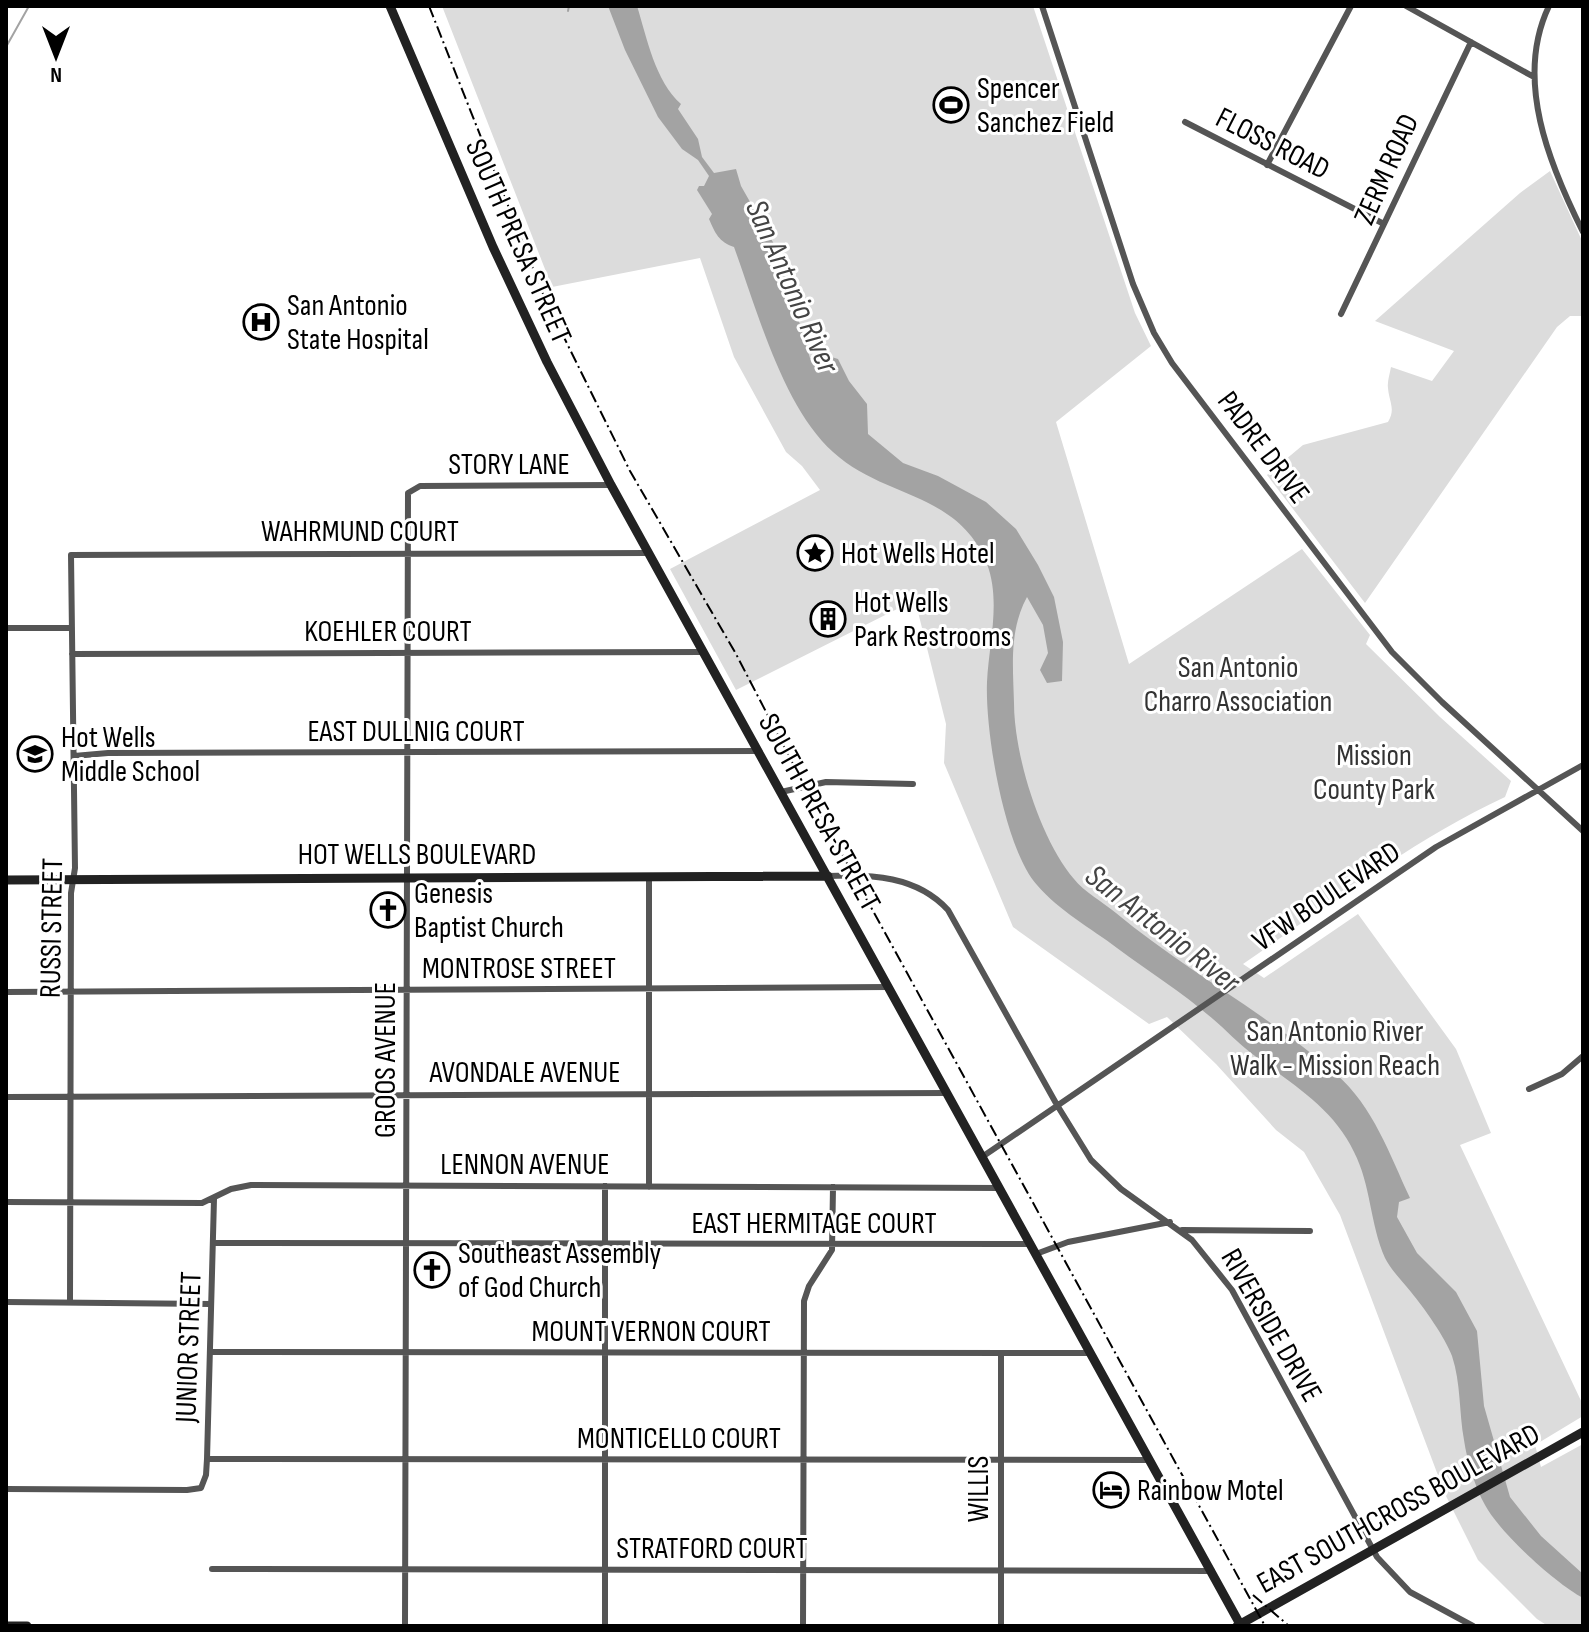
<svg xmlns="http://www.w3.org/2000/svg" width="1589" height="1632" viewBox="0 0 1589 1632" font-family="'Sofia Sans Condensed',sans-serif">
	<rect width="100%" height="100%" fill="#fff"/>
	<path fill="#dcdcdc" d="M442 6H1033L1135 313 1151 346 1056 422 1129 664 1302 549 1370 635 1366 644 1440 717 1511 781 1505 797C1412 840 1328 906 1243 964L1264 978 1358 914 1456 1049 1491 1133 1460 1145 1583 1405V1416L1535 1445 1541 1467 1583 1444V1626H1548L1537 1619 1478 1560 1445 1494 1340 1215 1304 1152 1276 1130 1216 1064 1167 1017 1149 1024 1013 927 944 763 946 724 915 600 736 690 670 569 820 490 802 466 786 452 734 357 700 258 552 287Z
		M1550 171 1583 243V316H1570L1557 327 1365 603 1267 475 1303 445 1388 422C1396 409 1389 402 1388 388 1387 382 1390 373 1391 367L1432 381 1454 351 1375 321 1520 193Z"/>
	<path fill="#a3a3a3" d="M608 6H637C647 38 655 81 681 104L678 109 698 139 702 157 714 173 736 169 741 186 778 251 810 358 817 359 825 355 838 359 849 381 867 404 868 434 903 463 938 476 986 502 1016 529 1038 565 1054 597 1063 642 1062 681 1047 683 1040 670 1048 653 1043 625 1027 597C1009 630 1013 666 1014 703 1014 755 1040 839 1074 879 1084 892 1103 902 1116 913 1186 971 1268 1014 1336 1074 1373 1106 1390 1155 1410 1198L1399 1202 1397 1217 1417 1253 1456 1292 1477 1331 1484 1406 1510 1497 1541 1536 1583 1574V1598C1555 1583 1500 1533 1485 1505 1475 1487 1467 1461 1464 1440 1459 1413 1461 1383 1452 1356 1445 1337 1424 1308 1411 1292 1402 1281 1391 1270 1385 1258 1370 1224 1371 1185 1354 1152 1333 1107 1289 1082 1251 1053 1238 1043 1226 1030 1213 1019 1183 993 1149 972 1117 948 1091 928 1059 911 1037 885 1004 848 985 731 987 682 989 643 1001 601 987 564 958 491 884 499 833 452 783 407 757 310 734 247 719 242 715 233 709 219L712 214 697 190 699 186H704L709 176 698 160 682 149 658 117 625 50Z"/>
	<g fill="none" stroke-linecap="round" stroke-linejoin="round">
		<path stroke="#a3a3a3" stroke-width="2" d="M568 11 569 6
			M6 47 29 6"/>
		<path stroke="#555" stroke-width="6" d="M1042 6 1133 284 1154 333 1172 363 1392 652 1442 702 1583 831
			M1406 6 1534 77
			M1549 6C1514 79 1549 164 1583 232
			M1185 122 1384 224
			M1267 165 1351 6
			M1341 314 1471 42
			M6 628H71
			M72 654 704 652
			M74 756 108 753 759 751
			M781 792 826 782 913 784
			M828 876C871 874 917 876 948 910L1057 1105 1091 1160 1121 1189 1192 1240 1232 1290 1377 1557 1410 1592 1473 1626
			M6 992 889 987
			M1529 1089 1562 1074 1583 1056
			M6 1097 947 1093
			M982 1157 1436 847 1583 765
			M605 1186V1626
			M649 1187V877
			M6 1202 202 1203 231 1189 251 1185 1000 1188
			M1182 1230 1310 1231
			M213 1243 1031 1244
			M1036 1254 1068 1242 1170 1222
			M6 1302 211 1304
			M70 1302 71 893 75 868 71 555 648 553
			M210 1352 1091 1353
			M207 1459 1150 1460
			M6 1489 187 1490 201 1488 206 1475 207 1459 214 1199
			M212 1569 1212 1571
			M405 1626 408 493 420 486 611 485
			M803 1626 804 1301 809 1286 832 1250 833 1187
			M1001 1626V1353"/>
		<path stroke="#222" stroke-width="9" d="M390 6 493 247 547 362 611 485 1241 1626
			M6 880 828 876
			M6 1626H27
			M1237 1626 1583 1432"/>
		<path stroke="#000" stroke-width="2" stroke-dasharray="12 4 2 4" stroke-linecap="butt" d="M429 6 545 299 630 471 736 654 804 785 1265 1626
			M1253 1595 1289 1626"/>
	</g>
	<defs>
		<symbol id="stadium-ring" viewBox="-11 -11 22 22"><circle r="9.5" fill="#fff" stroke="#000" stroke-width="1.5"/><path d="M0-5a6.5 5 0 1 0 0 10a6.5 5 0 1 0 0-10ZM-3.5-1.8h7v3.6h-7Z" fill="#000"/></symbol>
		<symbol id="hospital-ring" viewBox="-11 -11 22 22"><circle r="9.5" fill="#fff" stroke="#000" stroke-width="1.5"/><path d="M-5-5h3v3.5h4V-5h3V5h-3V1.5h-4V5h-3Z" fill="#000"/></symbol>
		<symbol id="sight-ring" viewBox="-11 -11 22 22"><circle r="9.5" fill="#fff" stroke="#000" stroke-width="1.5"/><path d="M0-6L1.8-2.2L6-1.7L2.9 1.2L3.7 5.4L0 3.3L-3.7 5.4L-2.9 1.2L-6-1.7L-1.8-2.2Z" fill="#000"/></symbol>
		<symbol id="building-ring" viewBox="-11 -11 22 22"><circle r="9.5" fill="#fff" stroke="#000" stroke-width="1.5"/><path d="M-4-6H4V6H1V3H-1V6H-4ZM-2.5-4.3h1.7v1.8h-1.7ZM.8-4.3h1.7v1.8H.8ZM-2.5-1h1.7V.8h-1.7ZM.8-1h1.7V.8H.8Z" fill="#000"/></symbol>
		<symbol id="school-ring" viewBox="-11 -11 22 22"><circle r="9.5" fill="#fff" stroke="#000" stroke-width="1.5"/><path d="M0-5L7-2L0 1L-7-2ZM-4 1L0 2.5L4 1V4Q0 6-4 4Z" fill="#000"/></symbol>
		<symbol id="church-ring" viewBox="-11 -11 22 22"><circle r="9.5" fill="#fff" stroke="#000" stroke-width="1.5"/><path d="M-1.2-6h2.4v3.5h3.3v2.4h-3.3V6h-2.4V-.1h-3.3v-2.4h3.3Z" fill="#000"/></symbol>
		<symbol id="hotel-ring" viewBox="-11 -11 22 22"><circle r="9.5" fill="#fff" stroke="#000" stroke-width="1.5"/><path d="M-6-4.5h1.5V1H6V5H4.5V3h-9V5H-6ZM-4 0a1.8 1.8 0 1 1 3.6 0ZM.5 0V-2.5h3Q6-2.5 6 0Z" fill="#000"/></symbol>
	</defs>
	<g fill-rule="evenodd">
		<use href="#stadium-ring" x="931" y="85" width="40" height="40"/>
		<use href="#hospital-ring" x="241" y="302" width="40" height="40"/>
		<use href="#sight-ring" x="795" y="533" width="40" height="40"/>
		<use href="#building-ring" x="808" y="599" width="40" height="40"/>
		<use href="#school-ring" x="15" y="734" width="40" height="40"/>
		<use href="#church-ring" x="368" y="890" width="40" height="40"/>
		<use href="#church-ring" x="412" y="1250" width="40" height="40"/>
		<use href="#hotel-ring" x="1091" y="1470" width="40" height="40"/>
	</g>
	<g text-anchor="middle" stroke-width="6" stroke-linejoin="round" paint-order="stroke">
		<g font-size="30" fill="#000" stroke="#fff" text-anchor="start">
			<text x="977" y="98">Spencer<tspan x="977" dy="34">Sanchez Field</tspan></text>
			<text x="287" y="315">San Antonio<tspan x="287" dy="34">State Hospital</tspan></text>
			<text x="841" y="563">Hot Wells Hotel</text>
			<text x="854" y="612">Hot Wells<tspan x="854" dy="34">Park Restrooms</tspan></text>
			<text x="61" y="747">Hot Wells<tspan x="61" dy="34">Middle School</tspan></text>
			<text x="414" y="903">Genesis<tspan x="414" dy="34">Baptist Church</tspan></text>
			<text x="458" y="1263">Southeast Assembly<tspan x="458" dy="34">of God Church</tspan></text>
			<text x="1137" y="1500">Rainbow Motel</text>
		</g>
		<g font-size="30" fill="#000" stroke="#fff">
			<text transform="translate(1273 143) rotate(27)" y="10">FLOSS ROAD</text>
			<text transform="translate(1386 169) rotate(-66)" y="10">ZERM ROAD</text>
			<text transform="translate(519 241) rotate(66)" y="10">SOUTH PRESA STREET</text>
			<text transform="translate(1264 447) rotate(53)" y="10">PADRE DRIVE</text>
			<text x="509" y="474">STORY LANE</text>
			<text x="360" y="541">WAHRMUND COURT</text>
			<text x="388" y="641">KOEHLER COURT</text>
			<text x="416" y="741">EAST DULLNIG COURT</text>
			<text transform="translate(820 812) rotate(61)" y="10">SOUTH PRESA STREET</text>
			<text x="417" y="864">HOT WELLS BOULEVARD</text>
			<text transform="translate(1326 896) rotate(-34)" y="10">VFW BOULEVARD</text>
			<text transform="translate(51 928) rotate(-89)" y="10">RUSSI STREET</text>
			<text x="519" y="978">MONTROSE STREET</text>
			<text transform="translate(385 1060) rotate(-90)" y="10">GROOS AVENUE</text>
			<text x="525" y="1082">AVONDALE AVENUE</text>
			<text x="525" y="1174">LENNON AVENUE</text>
			<text x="814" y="1233">EAST HERMITAGE COURT</text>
			<text transform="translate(1272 1325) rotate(60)" y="10">RIVERSIDE DRIVE</text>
			<text x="651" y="1341">MOUNT VERNON COURT</text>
			<text transform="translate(188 1347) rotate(-88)" y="10">JUNIOR STREET</text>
			<text x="679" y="1448">MONTICELLO COURT</text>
			<text transform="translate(978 1489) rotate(-90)" y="10">WILLIS</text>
			<text transform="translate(1398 1508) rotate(-29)" y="10">EAST SOUTHCROSS BOULEVARD</text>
			<text x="712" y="1558">STRATFORD COURT</text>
		</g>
		<g font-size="30" fill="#333" stroke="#fff">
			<text x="1238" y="677">San Antonio<tspan x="1238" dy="34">Charro Association</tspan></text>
			<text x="1374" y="765">Mission<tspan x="1374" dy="34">County Park</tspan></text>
			<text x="1335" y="1041">San Antonio River<tspan x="1335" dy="34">Walk - Mission Reach</tspan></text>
		</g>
		<g font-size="32" font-style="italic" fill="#444" stroke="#fff">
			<text transform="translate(793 286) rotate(66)" y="11">San Antonio River</text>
			<text transform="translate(1163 928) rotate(38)" y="11">San Antonio River</text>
		</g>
	</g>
	<rect width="1589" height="1632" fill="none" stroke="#000000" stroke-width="16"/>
	<g transform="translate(56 56) rotate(180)" stroke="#ffffff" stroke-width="6" paint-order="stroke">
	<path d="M0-6L14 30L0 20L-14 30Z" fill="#000000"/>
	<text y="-12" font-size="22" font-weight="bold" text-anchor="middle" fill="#000000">N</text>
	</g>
</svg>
